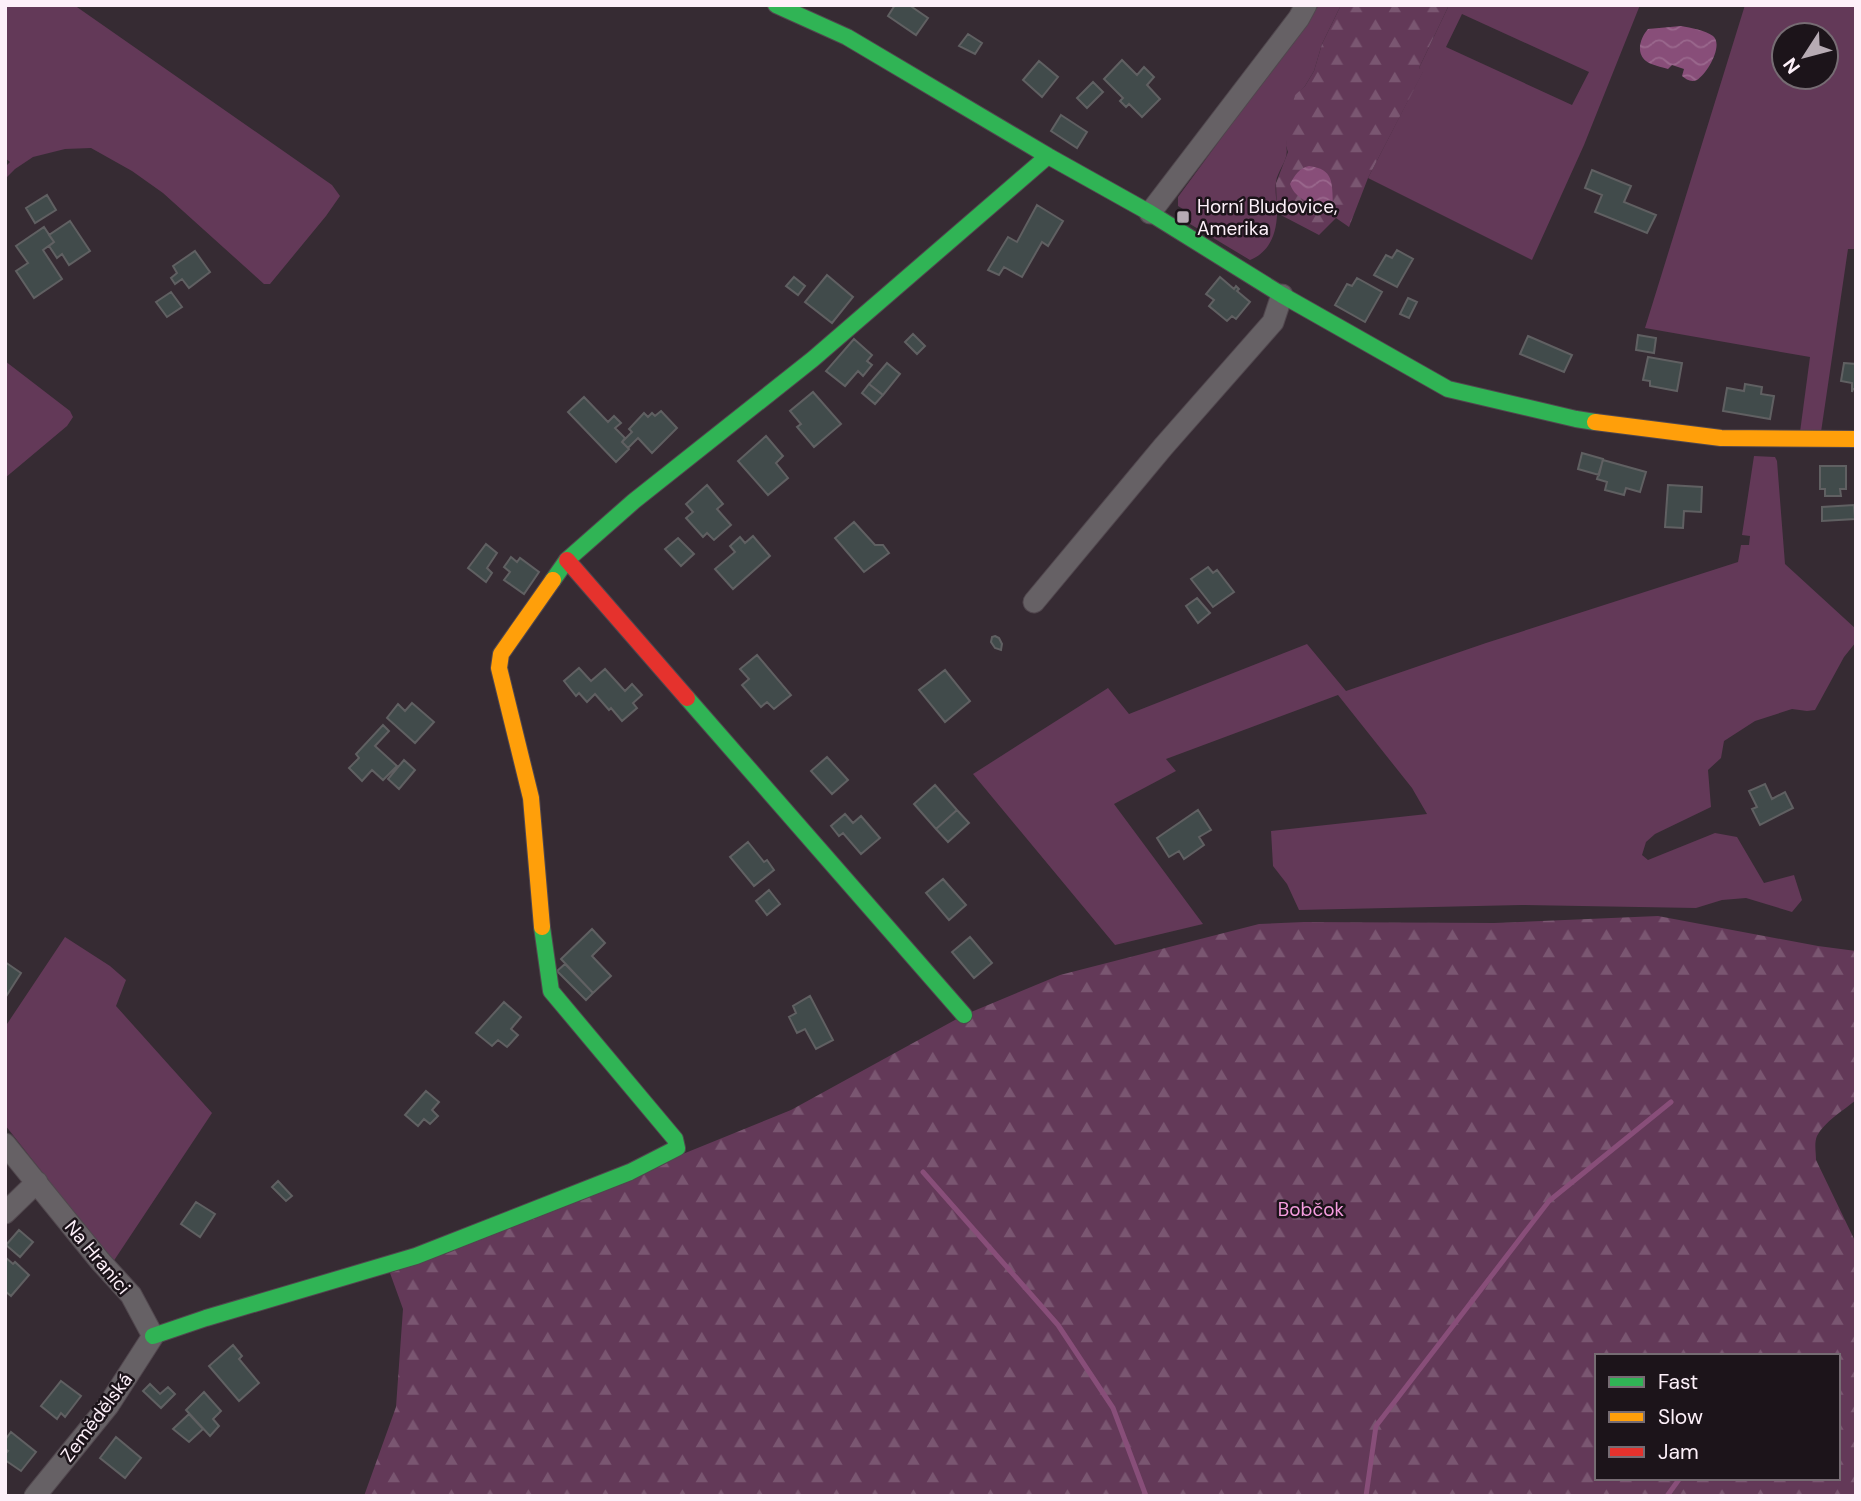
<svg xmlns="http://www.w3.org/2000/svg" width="1861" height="1501" viewBox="0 0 1861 1501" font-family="'DM Sans',sans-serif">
	<defs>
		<pattern id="forest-firs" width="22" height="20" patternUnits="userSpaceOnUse" patternTransform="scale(1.75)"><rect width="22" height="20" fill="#633958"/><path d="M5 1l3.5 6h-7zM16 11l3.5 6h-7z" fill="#7a5671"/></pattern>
		<pattern id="water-waves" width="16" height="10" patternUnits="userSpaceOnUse" patternTransform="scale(1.75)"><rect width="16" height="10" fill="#884e79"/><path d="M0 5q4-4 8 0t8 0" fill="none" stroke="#9a688d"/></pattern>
	</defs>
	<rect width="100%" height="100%" fill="#362b33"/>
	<path fill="#633958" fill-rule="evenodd" d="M5 5H74L332 185 340 196 326 216 270 284H264L163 193 132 171 91 148 65 149 33 157 15 169 5 179V167L10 162 5 158Z
		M1319 5H1341L1322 44 1314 71 1305 86 1295 96 1286 146C1290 159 1278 169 1276 182 1275 189 1276 198 1277 205 1278 227 1273 251 1250 260L1190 224 1191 214 1178 206V197Z
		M1449 5H1640L1584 145 1532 260 1368 178 1423 71 1419 68ZM1462 14 1589 72 1572 105 1446 47Z
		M1745 5H1856V249H1848L1821 432H1800L1810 357 1645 328ZM1784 35H1826V77H1784Z
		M5 361 70 411 73 417 67 426 5 478Z
		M1754 456 1775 457 1777 461 1785 564 1856 629V642L1844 657 1815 710 1807 711 1792 709 1755 721 1724 741 1721 758 1708 770 1711 807 1655 834 1646 842 1642 855 1648 860 1715 833 1737 837 1764 883 1794 875 1802 900 1792 912 1746 898 1722 900 1696 908 1522 905 1299 910 1287 884 1273 866 1271 831 1427 814 1412 788 1338 695 1166 759 1176 771 1114 804 1203 924 1115 945 973 774 1108 688 1129 714 1307 644 1346 691 1486 643 1738 562 1741 545H1749L1750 536 1742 535Z
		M65 937 110 966 126 980 116 1006 212 1113 113 1262 5 1125V1027Z"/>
	<path fill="url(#forest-firs)" fill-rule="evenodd" d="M1341 5H1449L1419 68 1424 70 1368 178 1349 227 1336 218 1319 235 1277 213 1276 183 1288 152 1286 146 1287 125 1295 95 1305 86 1314 71 1322 44Z
		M1658 916 1818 946 1856 951V1100C1844 1110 1824 1122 1817 1136 1814 1143 1816 1152 1816 1160L1856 1243V1496H364L396 1407 403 1309 390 1273 791 1110 964 1015 1060 975 1259 924 1304 922 1494 923ZM1597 1356H1838V1478H1597Z"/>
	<path fill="url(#water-waves)" d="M1681 26C1691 28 1705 30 1713 36 1724 45 1707 74 1697 80 1691 83 1686 79 1682 76L1684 69 1672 65 1668 69C1662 67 1651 65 1646 61 1635 52 1641 37 1648 29Z
		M1309 166C1334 169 1332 183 1333 204L1329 208C1313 204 1296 201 1290 184 1295 175 1299 168 1309 166Z"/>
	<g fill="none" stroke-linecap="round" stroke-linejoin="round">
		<path stroke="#884e79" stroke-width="5" d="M923 1172 1058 1325 1113 1408 1146 1496
			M1366 1496 1376 1426 1549 1201 1671 1102
			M1667 1496 1680 1478"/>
	</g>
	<path fill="#414b4b" stroke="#606062" stroke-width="2" d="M895 5H909L928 18 916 35 888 16Z
		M968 34 982 43 975 54 959 46Z
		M1122 60 1137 75 1144 67 1154 77 1147 85 1160 99 1142 117 1129 104 1126 107 1120 101 1123 98 1104 79Z
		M1039 61 1058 77 1042 97 1023 80Z
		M1093 82 1103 92 1087 108 1077 98Z
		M1061 115 1087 132 1077 148 1051 131Z
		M1592 170 1631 186 1624 202 1656 215 1647 233 1595 212 1602 195 1585 188Z
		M47 195 56 210 35 223 26 208Z
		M1037 205 1063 221 1048 246 1042 242 1022 277 1004 267 999 275 988 270 1008 237 1017 242Z
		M70 221 90 251 69 265 62 254 57 258 49 246 54 242 49 235Z
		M44 227 54 242 43 250 62 279 34 298 16 271 28 263 16 246Z
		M1397 250 1413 259 1397 287 1374 275 1386 255 1392 258Z
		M195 251 210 272 189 288 182 279 175 284 171 278 177 273 173 266Z
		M827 275 853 297 832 323 805 302Z
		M794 277 805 286 798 295 786 286Z
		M1220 277 1234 289 1236 286 1239 289 1237 291 1250 302 1236 319 1232 316 1227 321 1209 306 1214 300 1206 294Z
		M1357 278 1382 292 1365 322 1335 305 1347 284 1352 286Z
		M171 292 182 307 167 317 156 302Z
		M1408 298 1417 302 1409 318 1400 314Z
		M913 334 925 346 917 354 905 342Z
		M1638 335 1656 338 1654 353 1636 350Z
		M1528 336 1572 355 1564 372 1520 354Z
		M854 339 872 355 867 361 872 365 863 376 858 371 845 386 826 371Z
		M1648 357 1682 363 1677 391 1650 386V381L1643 380Z
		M887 363 900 374 883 395 869 384Z
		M1844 363 1856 364V389H1853L1852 392V383L1841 381Z
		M869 384 883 395 875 404 862 393Z
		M1745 384 1762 387 1761 394 1774 396 1770 419 1723 411 1727 388 1744 391Z
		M813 392 841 424 814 447 797 427 801 424 790 411Z
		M584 397 608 422 614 416 621 423 615 428 625 438 622 442 629 449 616 462 568 412Z
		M661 411 677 428 652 453 638 438 628 448 622 442 632 432 629 429 644 413 648 417 652 413 655 416Z
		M766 436 783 456 776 463 788 478 768 495 738 461Z
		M1582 453 1603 459 1599 475 1578 469Z
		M1603 460 1646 472 1640 492 1626 488 1624 495 1605 490 1607 482 1597 479Z
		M1820 466H1846V489H1840L1841 496H1825V489H1820Z
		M707 485 723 504 717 509 731 525 714 540 707 533 703 537 686 518 693 512 686 504Z
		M1668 485 1702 487 1701 512 1684 511 1683 528 1665 527Z
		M1854 505 1855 519 1822 521V507Z
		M854 522 875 545H883L889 553 864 572 835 538Z
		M753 536 770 556 733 589 715 569 735 552 730 546 740 537 745 543Z
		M678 538 694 554 681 566 665 549Z
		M486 544 497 553 487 568 492 573 486 582 468 568Z
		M511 557 517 562 520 558 539 572 524 594 504 580 510 572 504 567Z
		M1208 567 1213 573 1217 570 1234 592 1213 607 1191 579Z
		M1197 598 1210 613 1198 623 1186 606Z
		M995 636 999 638 1002 644 1001 650 995 648 991 642 992 637Z
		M757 655 791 695 774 709 767 702 761 707 742 685 749 679 740 669Z
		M579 668 591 681 605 669 625 691 632 684 642 695 633 703 637 708 622 721 611 708 609 710 595 694 587 702 579 693 576 696 564 681Z
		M945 670 970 701 945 722 919 690Z
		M412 703 434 722 415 743 387 718 398 704 405 711Z
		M383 725 389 731 375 746 397 766 383 780 372 770 362 781 349 768 359 758 356 754Z
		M827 757 848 780 832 794 811 771Z
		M404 760 415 770 399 789 388 779Z
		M1765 784 1772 799 1785 792 1793 808 1760 825 1752 809 1757 807 1749 791Z
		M935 785 957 810 936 829 914 804Z
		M957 810 969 823 948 842 936 829Z
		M1198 810 1211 830 1199 837 1204 845 1184 859 1179 851 1169 857 1157 838Z
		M845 814 853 823 861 816 880 838 861 854 843 833 839 836 831 826Z
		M748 842 764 862 767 860 774 870 754 886 730 857Z
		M943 879 966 905 949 920 926 893Z
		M769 890 780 904 767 915 756 901Z
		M592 929 605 943 592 956 611 976 593 993 561 959Z
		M970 937 992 963 974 978 952 952Z
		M5 962 21 973 5 998Z
		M565 964 593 993 586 1000 557 971Z
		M810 996 833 1040 816 1049 805 1029 797 1033 789 1017 796 1013 793 1006Z
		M504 1002 521 1017 511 1029 518 1035 507 1047 498 1040 492 1046 476 1033Z
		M426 1091 439 1102 432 1110 438 1116 430 1124 424 1119 418 1126 405 1115Z
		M278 1181 292 1196 286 1201 272 1187Z
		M196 1202 215 1214 200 1237 181 1224Z
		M19 1230 33 1242 20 1257 6 1245Z
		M5 1257 13 1264 15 1262 29 1275 11 1296 5 1291Z
		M233 1345 242 1356 239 1359 259 1383 239 1401 209 1366Z
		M61 1381 81 1396 65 1417 61 1413 57 1419 41 1406Z
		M150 1384 160 1394 168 1387 175 1394 161 1408 143 1391Z
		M204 1392 221 1411 213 1419 219 1426 210 1436 186 1410Z
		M189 1414 203 1429 189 1442 173 1429Z
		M11 1432 36 1452 21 1471 5 1460V1454L8 1451 5 1449V1440Z
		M116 1437 141 1458 125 1478 100 1458Z"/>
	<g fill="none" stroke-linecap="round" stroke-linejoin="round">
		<defs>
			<path id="street" d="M1150 213 1299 18 1306 5
				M1034 602 1163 447 1273 322 1282 295
				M5 1144 100 1261 131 1295 153 1336 108 1406 35 1496
				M5 1213 37 1182"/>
			<path id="fast" d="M776 5 847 37 1048 156 1150 213 1282 295 1448 389 1576 419 1595 422
				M553 580 567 560 634 501 813 359 1048 156
				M687 698 964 1015
				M153 1336 206 1318 416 1256 630 1172 677 1148 675 1139 551 991 542 927"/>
			<path id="slow" d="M1595 422 1721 438 1856 439
				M542 927 531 798 499 668 501 654 553 580"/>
			<path id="jam" d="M567 560 687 698"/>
		</defs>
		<use href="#street" stroke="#51474e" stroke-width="23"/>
		<use href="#fast" stroke="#51474e" stroke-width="18"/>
		<use href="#slow" stroke="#51474e" stroke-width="18"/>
		<use href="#jam" stroke="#51474e" stroke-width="18"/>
		<use href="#street" stroke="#666165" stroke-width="21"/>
		<use href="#fast" stroke="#30b455" stroke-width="16"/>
		<use href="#slow" stroke="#ff9f0a" stroke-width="16"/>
		<use href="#jam" stroke="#e5322d" stroke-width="16"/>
	</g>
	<rect fill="#b7abb4" stroke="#1c141a" stroke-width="2.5" x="1176" y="210" width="14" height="14" rx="3.5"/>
	<g text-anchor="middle" stroke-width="5" stroke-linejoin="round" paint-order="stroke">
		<g font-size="19" fill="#fdf0f9" stroke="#1c141a" text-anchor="start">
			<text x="1197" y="213">Horní Bludovice,<tspan x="1197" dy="22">Amerika</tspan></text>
		</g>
		<g font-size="19" fill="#f69ddf" stroke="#1c141a">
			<text x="1311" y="1216">Bobčok</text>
		</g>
		<g font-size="19" fill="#fdf0f9" stroke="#1c141a">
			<text transform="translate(98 1257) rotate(50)" y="7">Na Hranici</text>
			<text transform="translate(96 1417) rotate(-53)" y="7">Zemědělská</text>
		</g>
	</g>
	<rect width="1861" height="1501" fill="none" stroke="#fdf0f9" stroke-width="14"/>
	<rect x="1595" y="1354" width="245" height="126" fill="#1c141a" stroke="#766c73" stroke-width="2"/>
	<rect x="1609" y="1377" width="35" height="10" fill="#30b455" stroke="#766c73" stroke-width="2"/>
	<text x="1658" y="1389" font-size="21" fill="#fdf0f9">Fast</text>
	<rect x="1609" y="1412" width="35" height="10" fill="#ff9f0a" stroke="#766c73" stroke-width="2"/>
	<text x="1658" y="1424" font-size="21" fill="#fdf0f9">Slow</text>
	<rect x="1609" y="1447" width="35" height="10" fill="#e5322d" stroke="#766c73" stroke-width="2"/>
	<text x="1658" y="1459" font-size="21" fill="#fdf0f9">Jam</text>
	<g transform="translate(1805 56) rotate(234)"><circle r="33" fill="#1c141a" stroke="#766c73" stroke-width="2"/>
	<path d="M0-5L12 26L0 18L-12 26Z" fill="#b7abb4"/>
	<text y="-10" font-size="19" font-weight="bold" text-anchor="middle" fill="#fdf0f9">N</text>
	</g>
</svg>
